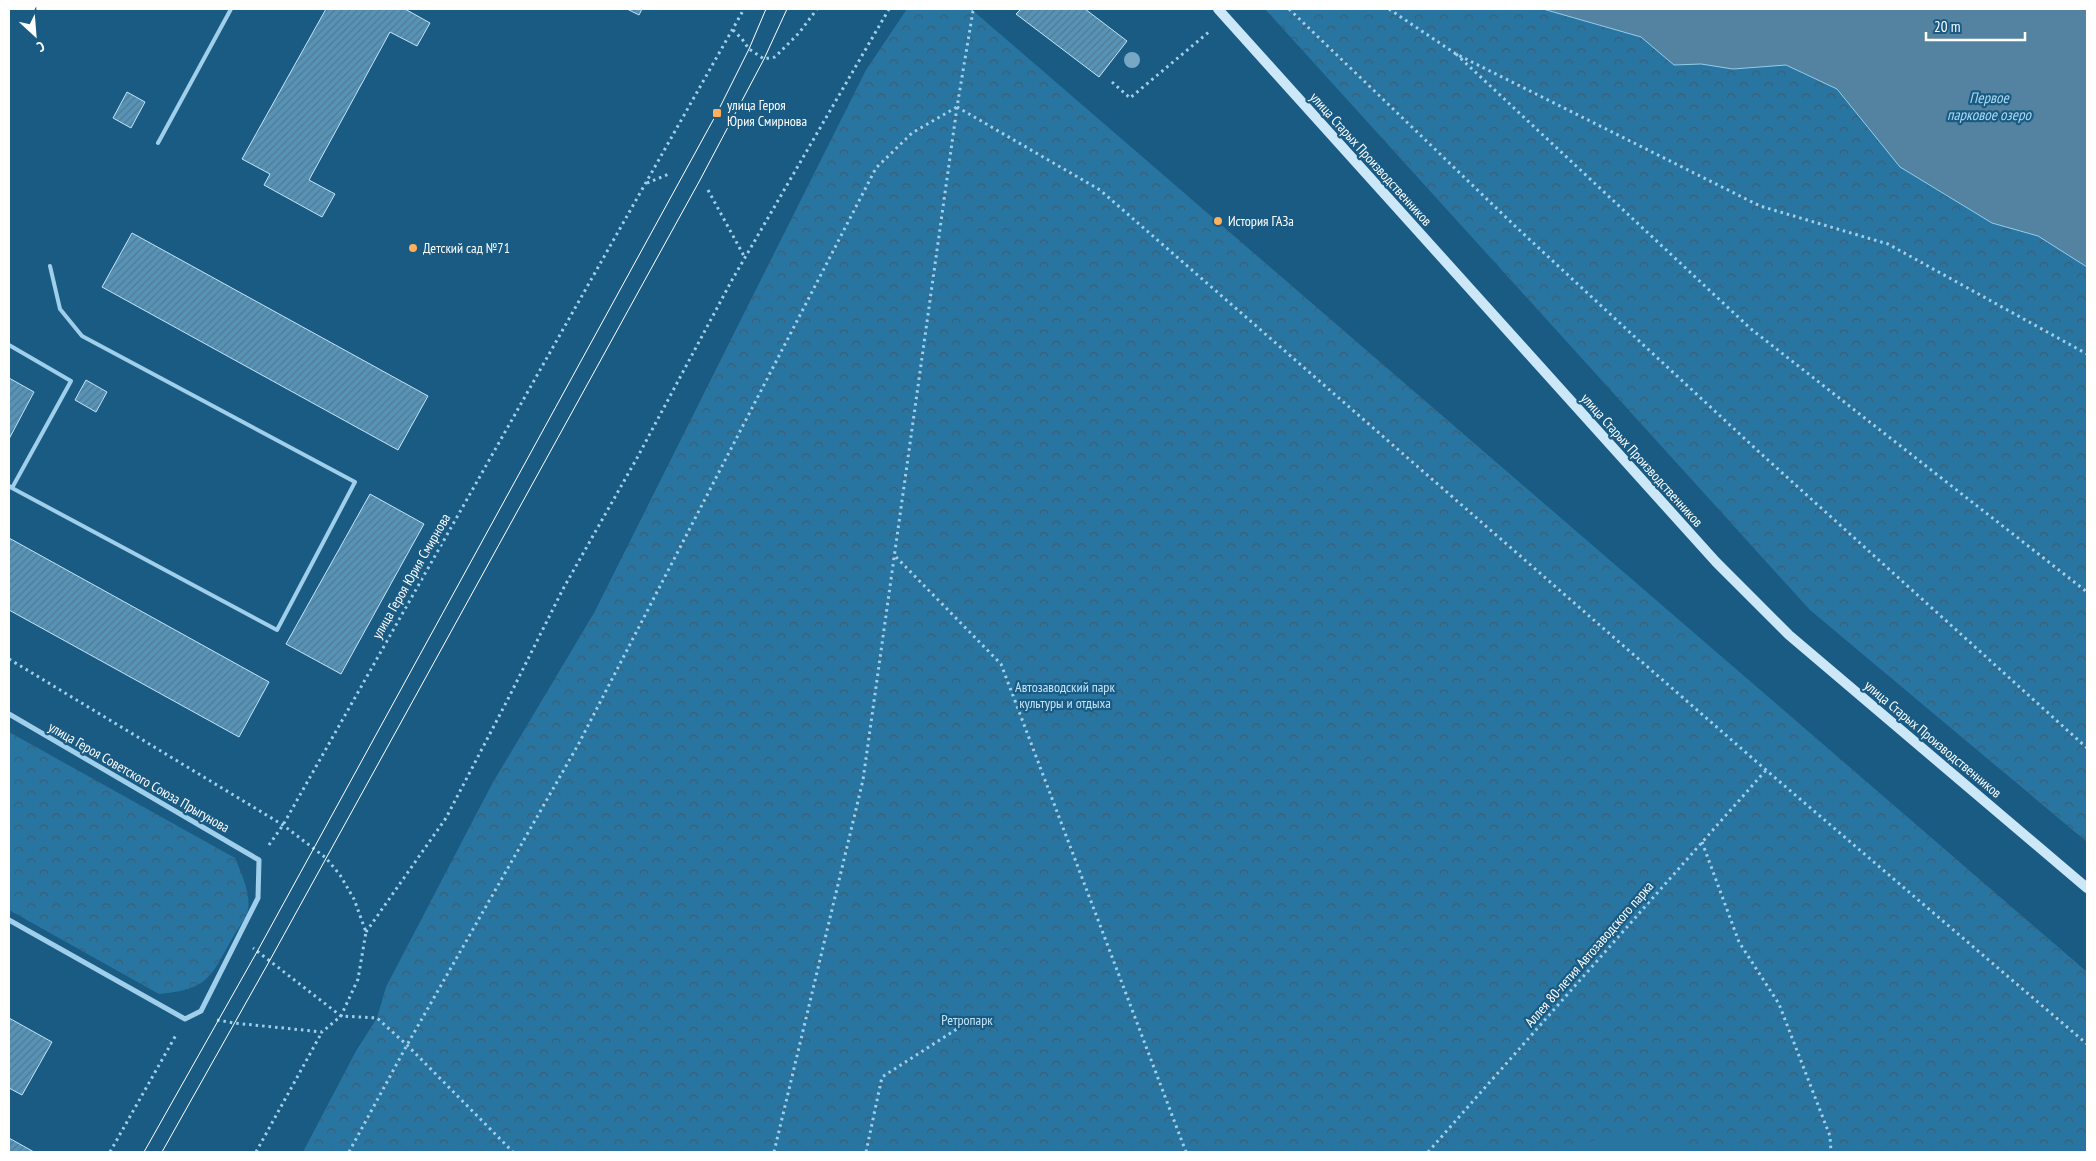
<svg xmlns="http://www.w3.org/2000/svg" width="2096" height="1161" viewBox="0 0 2096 1161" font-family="'PT Sans Narrow',sans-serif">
	<defs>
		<pattern id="park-crowns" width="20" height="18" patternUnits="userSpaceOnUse" patternTransform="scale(1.25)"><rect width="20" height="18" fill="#2975a1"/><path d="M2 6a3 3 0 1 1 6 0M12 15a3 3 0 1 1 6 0" fill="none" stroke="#3c5e72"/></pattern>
		<pattern id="building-hatch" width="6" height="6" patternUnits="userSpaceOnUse" patternTransform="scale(1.25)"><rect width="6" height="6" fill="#5793b6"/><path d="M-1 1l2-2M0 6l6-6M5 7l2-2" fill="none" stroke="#537a91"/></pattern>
	</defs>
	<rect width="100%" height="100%" fill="#1a5b84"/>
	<path fill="url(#park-crowns)" d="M907 9H971L2087 972V1152H303L356 1051 377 1018 386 987 492 784 594 613 866 70Z
		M1265 9H2087V842L1810 610Z
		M9 732 235 858C241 873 251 893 248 910 246 919 237 929 233 937 210 978 209 989 159 994L9 910Z"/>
	<path fill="#2975a1" d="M1615 1133 1677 1135 1702 1152H1562Z"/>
	<path fill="#5383a0" stroke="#92cdee" d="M1543 9H2087V267L2038 236 1992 223 1900 167 1837 89 1786 65 1733 69 1701 64 1674 65 1641 37Z"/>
	<path fill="url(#building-hatch)" stroke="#c4e5f8" d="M326 9H405L430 23 417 46 390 32 309 180 335 194 322 217 264 185 270 174 242 159Z
		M627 9H642L639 15Z
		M1021 9H1085L1127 41 1099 77 1016 14Z
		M127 92 145 102 131 128 113 118Z
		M132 233 428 396 398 450 102 287Z
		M9 378 34 392 9 439Z
		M86 380 107 392 96 412 75 400Z
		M370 494 424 524 341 674 286 644Z
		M9 538 269 682 239 737 9 610Z
		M9 1018 52 1042 22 1095 9 1088Z
		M9 1138 34 1152H9Z"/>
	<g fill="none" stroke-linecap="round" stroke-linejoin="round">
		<path stroke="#9fcfeb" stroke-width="3" stroke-dasharray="2.5 4" stroke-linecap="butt" d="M1289 9 1515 226 1758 451 2087 748
			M1389 9 1456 54 1760 206 1888 244 2087 354
			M733 30 742 39 749 49 764 59 775 57 799 33 817 9
			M1456 54 1751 329 2087 592
			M1112 82 1130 98 1210 31
			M957 107 1100 190 1766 770 2087 1044
			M647 183 669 174
			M708 190 744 256 743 258
			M896 557 1001 664 1186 1152
			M9 659 283 825 326 858 340 875 354 899 366 932 358 979 341 1016 377 1018 407 1045 513 1152
			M1702 842 1739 942 1779 1004 1830 1136 1831 1152
			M269 845 283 825 744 9
			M366 932 446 818 508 699 563 589 637 458 732 280 889 9
			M217 1020 234 1023 322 1032 341 1016 253 948
			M110 1152 176 1035
			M256 1152 322 1032
			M349 1152 407 1045 578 745 876 168 912 133 957 107
			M774 1152 863 780 957 107 973 11 975 9
			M866 1152 882 1077 960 1027
			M1428 1152 1766 770"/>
		<path stroke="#9fcfeb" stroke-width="4" d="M158 143 231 9
			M9 345 71 381 12 488 9 486
			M12 488 277 630 355 482 82 336 60 309 50 266"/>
		<path stroke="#9fcfeb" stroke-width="5" d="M9 714 259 860 258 898 201 1011 185 1019 9 920"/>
		<path stroke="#cbe7f8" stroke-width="10" d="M1218 9 1716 562 1789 635 2087 888"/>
		<path stroke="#fff" stroke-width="1" d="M144 1152 258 950 717 113 749 49 766 9
			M162 1152 270 960 700 180 764 59 787 9"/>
	</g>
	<circle fill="#78a7c4" cx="1132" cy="60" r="8"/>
	<g fill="#feb15a" stroke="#1a5b84" stroke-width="2">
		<rect x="712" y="108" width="10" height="10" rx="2.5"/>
		<circle cx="1218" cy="221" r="5"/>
		<circle cx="413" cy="248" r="5"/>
	</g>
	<g text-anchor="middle" stroke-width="4.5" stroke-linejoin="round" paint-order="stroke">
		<g font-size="14" fill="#fff" stroke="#1a5b84" text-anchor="start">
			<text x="727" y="110">улица Героя<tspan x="727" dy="16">Юрия Смирнова</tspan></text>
			<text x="1228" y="226">История ГАЗа</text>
			<text x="423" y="253">Детский сад №71</text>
		</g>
		<g font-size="14" fill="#fff" stroke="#1a5b84">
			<text transform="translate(1371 159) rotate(48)" y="5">улица Старых Производственников</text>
			<text transform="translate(1642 460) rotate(48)" y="5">улица Старых Производственников</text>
			<text transform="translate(411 576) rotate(-60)" y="5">улица Героя Юрия Смирнова</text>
			<text transform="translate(1933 739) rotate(40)" y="5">улица Старых Производственников</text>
			<text transform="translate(139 777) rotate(30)" y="5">улица Героя Советского Союза Прыгунова</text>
			<text transform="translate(1589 954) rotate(-49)" y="5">Аллея 80-летия Автозаводского парка</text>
		</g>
		<g font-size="14" fill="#c4e5f8" stroke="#1a5b84">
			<text x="1065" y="692">Автозаводский парк<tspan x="1065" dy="16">культуры и отдыха</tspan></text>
			<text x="967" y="1025">Ретропарк</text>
		</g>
		<g font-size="15" font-style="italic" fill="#aad9f3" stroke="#1a5b84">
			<text x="1989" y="103">Первое<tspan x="1989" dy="17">парковое озеро</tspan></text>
		</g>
	</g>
	<rect width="2096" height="1161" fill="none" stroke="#ffffff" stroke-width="20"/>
	<g transform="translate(35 35) rotate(154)" stroke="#1a5b84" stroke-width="4" paint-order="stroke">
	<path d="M0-4L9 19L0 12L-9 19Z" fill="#ffffff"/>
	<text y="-8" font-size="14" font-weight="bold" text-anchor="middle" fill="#ffffff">С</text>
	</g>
	<path d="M1926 32v8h99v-8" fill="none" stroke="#ffffff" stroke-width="2.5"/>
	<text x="1934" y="32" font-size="15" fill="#ffffff" stroke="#1a5b84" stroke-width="4" paint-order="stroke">20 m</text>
</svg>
